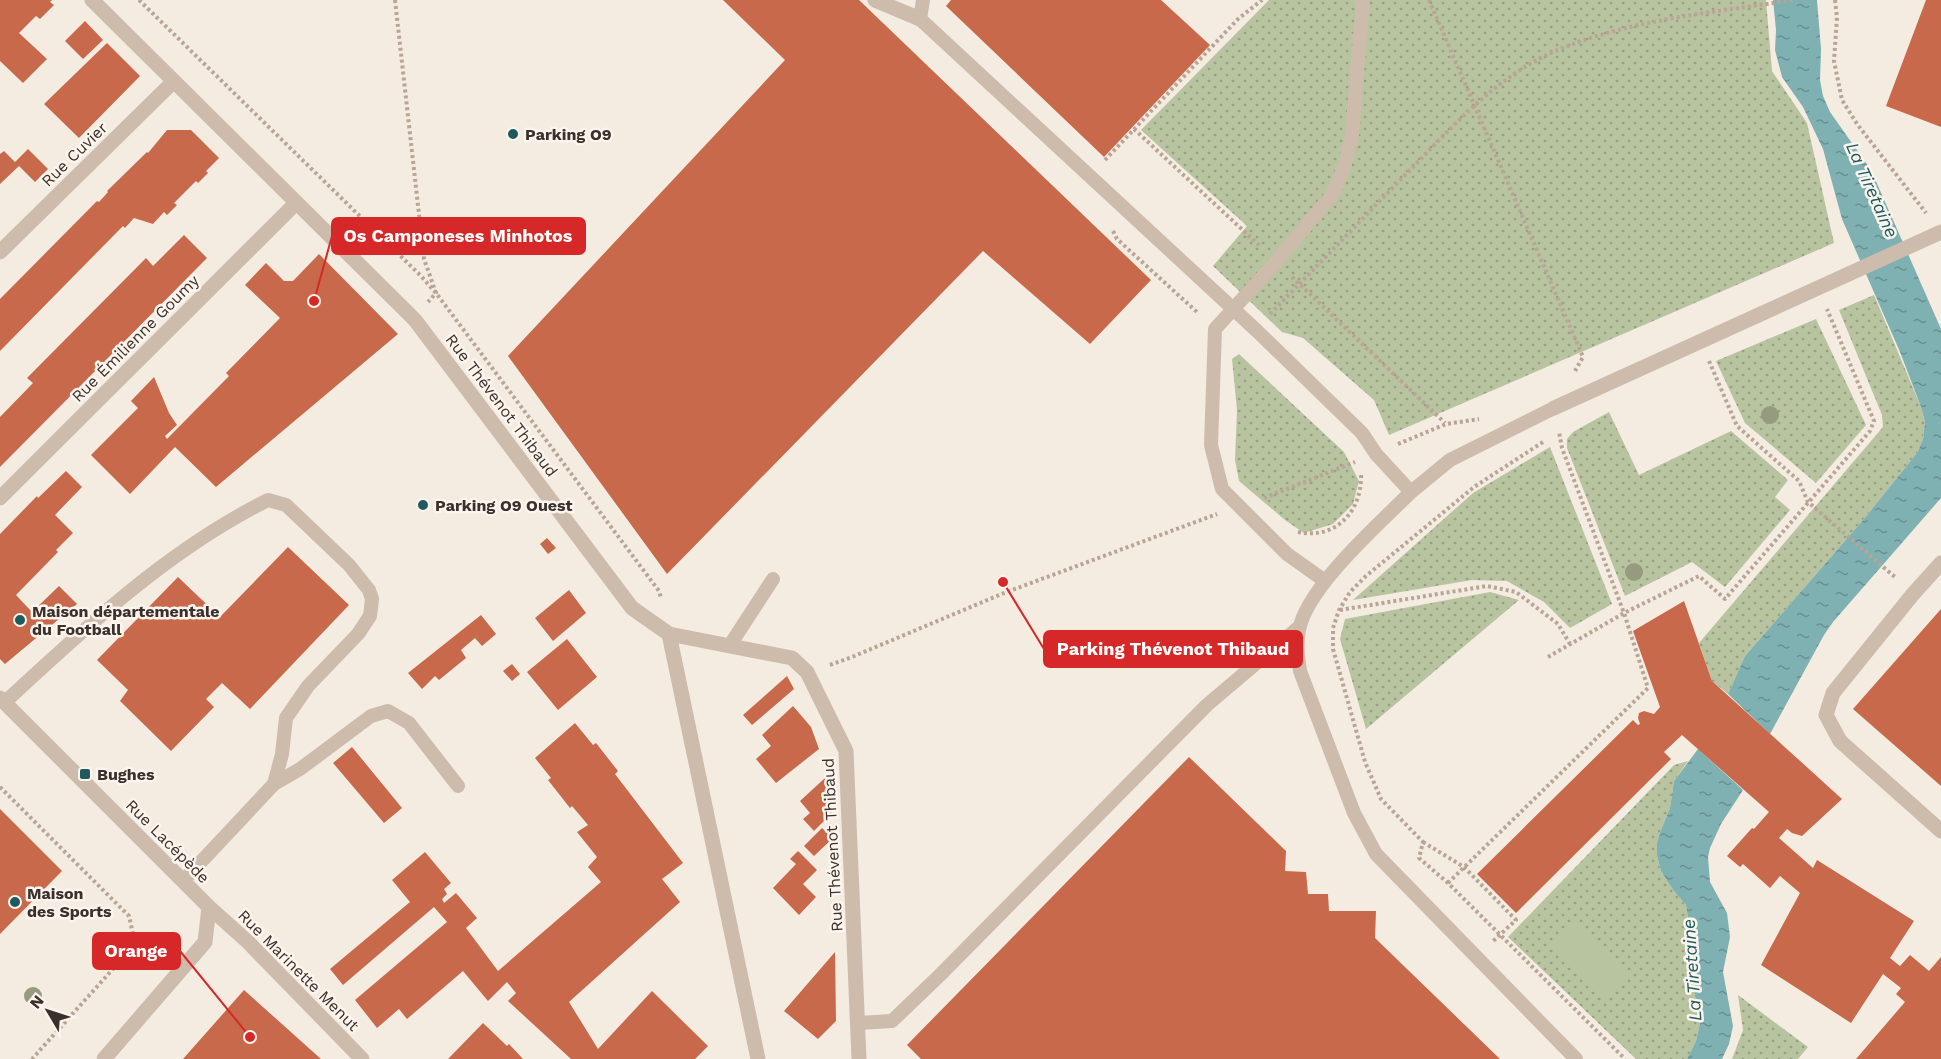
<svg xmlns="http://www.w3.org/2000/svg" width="1941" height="1059" viewBox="0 0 1941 1059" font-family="'Work Sans',sans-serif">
	<defs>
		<pattern id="grass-dots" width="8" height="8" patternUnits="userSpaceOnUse" patternTransform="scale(1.5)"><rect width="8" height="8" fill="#b8c4a0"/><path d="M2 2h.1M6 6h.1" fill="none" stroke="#97a083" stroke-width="1.8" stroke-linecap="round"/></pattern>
		<pattern id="water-ripples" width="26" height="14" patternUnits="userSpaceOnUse" patternTransform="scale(1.5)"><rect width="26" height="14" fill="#7fb0b2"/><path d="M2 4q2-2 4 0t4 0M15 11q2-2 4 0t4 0" fill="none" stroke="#699091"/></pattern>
	</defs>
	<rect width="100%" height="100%" fill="#f4ebe1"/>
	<path fill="url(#grass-dots)" d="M1269 0H1766L1772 71 1807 123 1834 243 1389 435 1374 400 1303 338 1282 332 1213 266 1247 226 1141 130Z
		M1874 295 1921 407 1925 422 1923 439 1917 453 1863 520 1745 656 1728 694 1712 681 1699 643 1883 427 1882 415 1839 310Z
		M1816 319 1866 425 1816 483 1745 423 1716 361Z
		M1239 354 1344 452 1359 481 1353 504 1333 524 1304 533 1285 520 1239 481 1235 460 1237 410 1232 359Z
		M1609 412 1639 475 1731 431 1788 480 1775 497 1790 510 1725 587 1692 562 1625 596 1567 448V439L1573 432Z
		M1550 447 1612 604 1570 628 1544 602 1507 581 1472 580 1353 600 1473 493Z
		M1490 592 1519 600 1366 729 1340 639 1345 619Z
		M1688 761 1674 781 1670 808 1659 835 1657 856 1661 871 1673 890 1686 905 1690 931 1695 996 1701 1019 1696 1041 1687 1059H1636L1508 937 1674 765Z
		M1738 995 1808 1047 1798 1059H1732L1743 1030Z"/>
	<path fill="#b8c4a0" d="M1578 921 1630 972 1603 999 1551 948Z"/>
	<path fill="url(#water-ripples)" d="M1773 0H1817L1821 49 1820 80 1823 96 1830 112 1871 170 1941 329V498L1833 622 1824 635 1770 734 1728 694 1745 656 1863 520 1917 453 1923 439 1925 422 1921 407 1900 352 1842 219 1823 149 1803 107 1782 77 1775 50 1776 30Z
		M1698 749 1743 790 1721 824 1710 848 1708 857 1710 882 1727 913 1730 937 1723 972 1733 1026 1729 1044 1722 1059H1687L1696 1041 1701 1019 1695 996 1690 931 1686 905 1673 890 1661 871 1657 856V845L1659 835 1670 808 1674 781Z"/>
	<path fill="#c8694b" d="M0 0H52L50 2 54 5 40 19 36 16 19 33 47 59 23 83 0 61Z
		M723 0H859L1151 280 1090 344 983 251 667 574 508 356 785 60Z
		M951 0H1161L1210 45 1104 157 946 6Z
		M1926 0H1941V127L1886 106Z
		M85 21 103 40 83 59 65 41Z
		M107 43 140 76 79 138 44 104Z
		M167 130H191L219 158 206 171 208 173 198 183 196 181 174 203 177 205 167 215 164 212 153 224 134 218 125 228 123 226 0 351V299L97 201 99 202 108 192 107 191 147 152 148 153Z
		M28 149 48 169 35 182 19 166 0 184V154L4 151 15 162Z
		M184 235 207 258 0 467V417L33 383 27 378 146 258 153 266Z
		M319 254 398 334 216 487 175 447 130 494 91 455 138 408 131 401 154 377 169 413 177 425 165 436 167 439 229 376 226 373 280 318 245 285 266 263 284 281H293Z
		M66 471 82 487 55 515 73 533 56 550 58 552 16 595 32 612 59 586 77 604 5 664 0 659V534L37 496 38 498Z
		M547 538 556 548 548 554 540 544Z
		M288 547 349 605 250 709 222 683 206 699 214 707 171 751 120 701 128 690 97 660 178 577 220 617Z
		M569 590 586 613 553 641 535 618Z
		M1684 601 1712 681 1842 799 1802 836 1792 833 1787 829 1779 838 1813 868 1817 860 1914 921 1890 958 1900 966 1910 955 1929 971 1941 957V1059H1856L1905 1002 1896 994 1901 988 1883 974 1851 1023 1761 965 1800 893 1780 876 1770 888 1743 864 1740 867 1727 856 1752 828 1754 829 1769 812 1682 735 1664 752 1671 759 1516 913 1477 874 1633 720 1638 725 1640 724 1638 718 1639 713 1644 711 1654 714 1660 707 1633 631Z
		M1941 609V786L1853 709Z
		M481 615 496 634 482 646 475 638 461 650 466 658 439 680 435 676 422 689 408 673Z
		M567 639 597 677 558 710 527 672Z
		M512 664 520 674 512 681 503 671Z
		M787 676 794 689 752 725 743 715Z
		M793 706 811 727 819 749 776 783 756 759 771 746 762 735Z
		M575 723 593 745 596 743 618 771 615 774 683 863 662 879 680 902 569 1002 598 1049 652 991 708 1046 695 1059H571L508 1001 516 993 507 982 488 1001 463 971 407 1019 399 1009 377 1028 355 1000 447 922 434 907 343 985 330 969 410 902 392 880 425 852 451 883 444 889 447 894 442 899 444 903 456 893 477 918 466 928 498 971 601 882 588 867 597 857 577 832 588 825 572 806 570 808 548 780 551 778 535 758Z
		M352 747 402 808 384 823 333 763Z
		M1189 757 1286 851 1285 871 1306 872 1308 894H1328L1329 911H1376L1375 938 1500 1059H921L907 1045Z
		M825 778 832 813 814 831 803 819 810 813 800 801Z
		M0 809 62 871 0 934Z
		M822 828 833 838 814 856 804 846Z
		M798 851 817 870 803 884 816 897 799 915 773 888 796 864 790 859Z
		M835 952 836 1021 818 1039 784 1011Z
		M244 990 321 1059H183Z
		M483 1023 507 1046 509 1044 523 1059H448Z"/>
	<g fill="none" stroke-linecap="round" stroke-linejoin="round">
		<path stroke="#b9a596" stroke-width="4" stroke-dasharray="3 3" stroke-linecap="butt" d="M139 0 421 276 436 293 659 591 661 598
			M395 0 424 259 436 293 428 302
			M1429 0 1583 357 1575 371
			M1835 0 1837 17 1834 61 1842 100 1857 124 1926 213
			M1134 129 1261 247
			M1105 160 1238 19 1262 0
			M1113 231 1117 239 1198 313
			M1292 277 1445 423
			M1270 314C1318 265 1365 216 1413 167 1455 124 1497 77 1553 52 1629 19 1712 13 1793 0
			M1709 361 1737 426 1799 481 1808 502 1896 578
			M1543 442 1474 487 1366 576 1350 592 1339 610 1333 628V649L1365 762 1381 799 1423 842 1419 858 1448 883 1625 1059
			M1398 444 1446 424 1479 419
			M1264 498 1355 462
			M1298 532C1337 540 1363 510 1361 472
			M1340 610 1487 586 1516 592 1558 624 1570 644
			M1548 657 1624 613 1699 576 1725 599 1870 431 1874 421 1827 309
			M830 665 852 657 1004 593 1217 514
			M0 787 129 916 133 934 121 960 32 1059
			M1423 842 1464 867 1516 920 1492 942
			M1448 883 1648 688 1624 613 1562 448 1559 432"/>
		<path stroke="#cdbbac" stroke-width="14" d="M923 0 920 19 1256 330 1362 433 1376 454 1411 492 1450 460 1554 408
			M1411 492C1379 524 1307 587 1299 630 1296 645 1298 657 1300 671L1354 813 1376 854 1576 1059
			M1325 581 1287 554 1222 489 1211 445 1215 329 1276 262 1332 195 1344 167 1352 135 1363 0
			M730 645 773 579
			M5 702C86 627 168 550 268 500L286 505 349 565 369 590 372 599 370 616 358 634 308 686 286 718 282 754 274 784 183 881
			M274 784 300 769 371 716 388 711 409 723 458 786
			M858 1023 892 1021 940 975 1207 705 1299 627"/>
		<path stroke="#cdbbac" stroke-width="15" d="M92 0 415 320 632 608 669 634 792 658 807 672 846 751 859 1059
			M875 0 920 19
			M0 252 174 81
			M1554 408 1941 232
			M0 498 296 203
			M1941 563 1913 594 1833 693 1826 715 1840 741 1941 831
			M669 634 758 1059
			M0 698 209 907 248 942 362 1059
			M104 1059 205 942 209 907"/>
	</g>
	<g fill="#969b7f">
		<circle cx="1770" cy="415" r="9"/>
		<circle cx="1634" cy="572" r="9"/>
		<circle cx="33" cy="996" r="9"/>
	</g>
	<g fill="#1f5a5e" stroke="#fbf5ee" stroke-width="2">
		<circle cx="513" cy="134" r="6"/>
		<circle cx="423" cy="505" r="6"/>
		<circle cx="20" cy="620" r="6"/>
		<rect x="79" y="768" width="12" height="12" rx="3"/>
		<circle cx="15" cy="902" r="6"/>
	</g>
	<g text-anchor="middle" stroke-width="5" stroke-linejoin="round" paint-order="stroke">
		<g font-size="16" font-weight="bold" fill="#3b302b" stroke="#fbf5ee" text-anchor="start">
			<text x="525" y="140">Parking O9</text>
			<text x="435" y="511">Parking O9 Ouest</text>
			<text x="32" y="617">Maison départementale<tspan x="32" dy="18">du Football</tspan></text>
			<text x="97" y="780">Bughes</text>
			<text x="27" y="899">Maison<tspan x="27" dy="18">des Sports</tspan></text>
		</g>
		<g font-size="16" fill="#3b302b" stroke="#fbf5ee">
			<text transform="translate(74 154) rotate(-44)" y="6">Rue Cuvier</text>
			<text transform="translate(135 338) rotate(-45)" y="6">Rue Émilienne Goumy</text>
			<text transform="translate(502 405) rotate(53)" y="6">Rue Thévenot Thibaud</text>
			<text transform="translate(168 841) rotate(45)" y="6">Rue Lacépède</text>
			<text transform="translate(832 845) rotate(-93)" y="6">Rue Thévenot Thibaud</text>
			<text transform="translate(299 970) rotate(45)" y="6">Rue Marinette Menut</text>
		</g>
		<g font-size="18" font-style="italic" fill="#1f5a5e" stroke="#fbf5ee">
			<text transform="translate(1872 190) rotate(66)" y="6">La Tiretaine</text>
			<text transform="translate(1692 970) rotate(-94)" y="6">La Tiretaine</text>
		</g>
	</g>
	<path fill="none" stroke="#d62828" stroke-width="2" d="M314 301L332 236M1003 582L1044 649M250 1037L180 951"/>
	<g fill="#d62828" stroke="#fbf5ee" stroke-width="2">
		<circle cx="314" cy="301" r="6"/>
		<circle cx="1003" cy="582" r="6"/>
		<circle cx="250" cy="1037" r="6"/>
	</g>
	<g fill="#d62828" stroke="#d62828" stroke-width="2">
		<rect x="332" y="218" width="253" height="36" rx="6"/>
		<rect x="1044" y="631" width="258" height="36" rx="6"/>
		<rect x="93" y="933" width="87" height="36" rx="6"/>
	</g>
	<g font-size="18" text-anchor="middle" font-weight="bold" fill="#fff">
		<text x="458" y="242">Os Camponeses Minhotos</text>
		<text x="1173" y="655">Parking Thévenot Thibaud</text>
		<text x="136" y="957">Orange</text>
	</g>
	<g transform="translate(48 1011) rotate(309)" stroke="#fbf5ee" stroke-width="4.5" paint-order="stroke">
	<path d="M0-4.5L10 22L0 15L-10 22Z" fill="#3b302b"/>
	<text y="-9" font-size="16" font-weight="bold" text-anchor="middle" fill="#3b302b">N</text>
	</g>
</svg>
